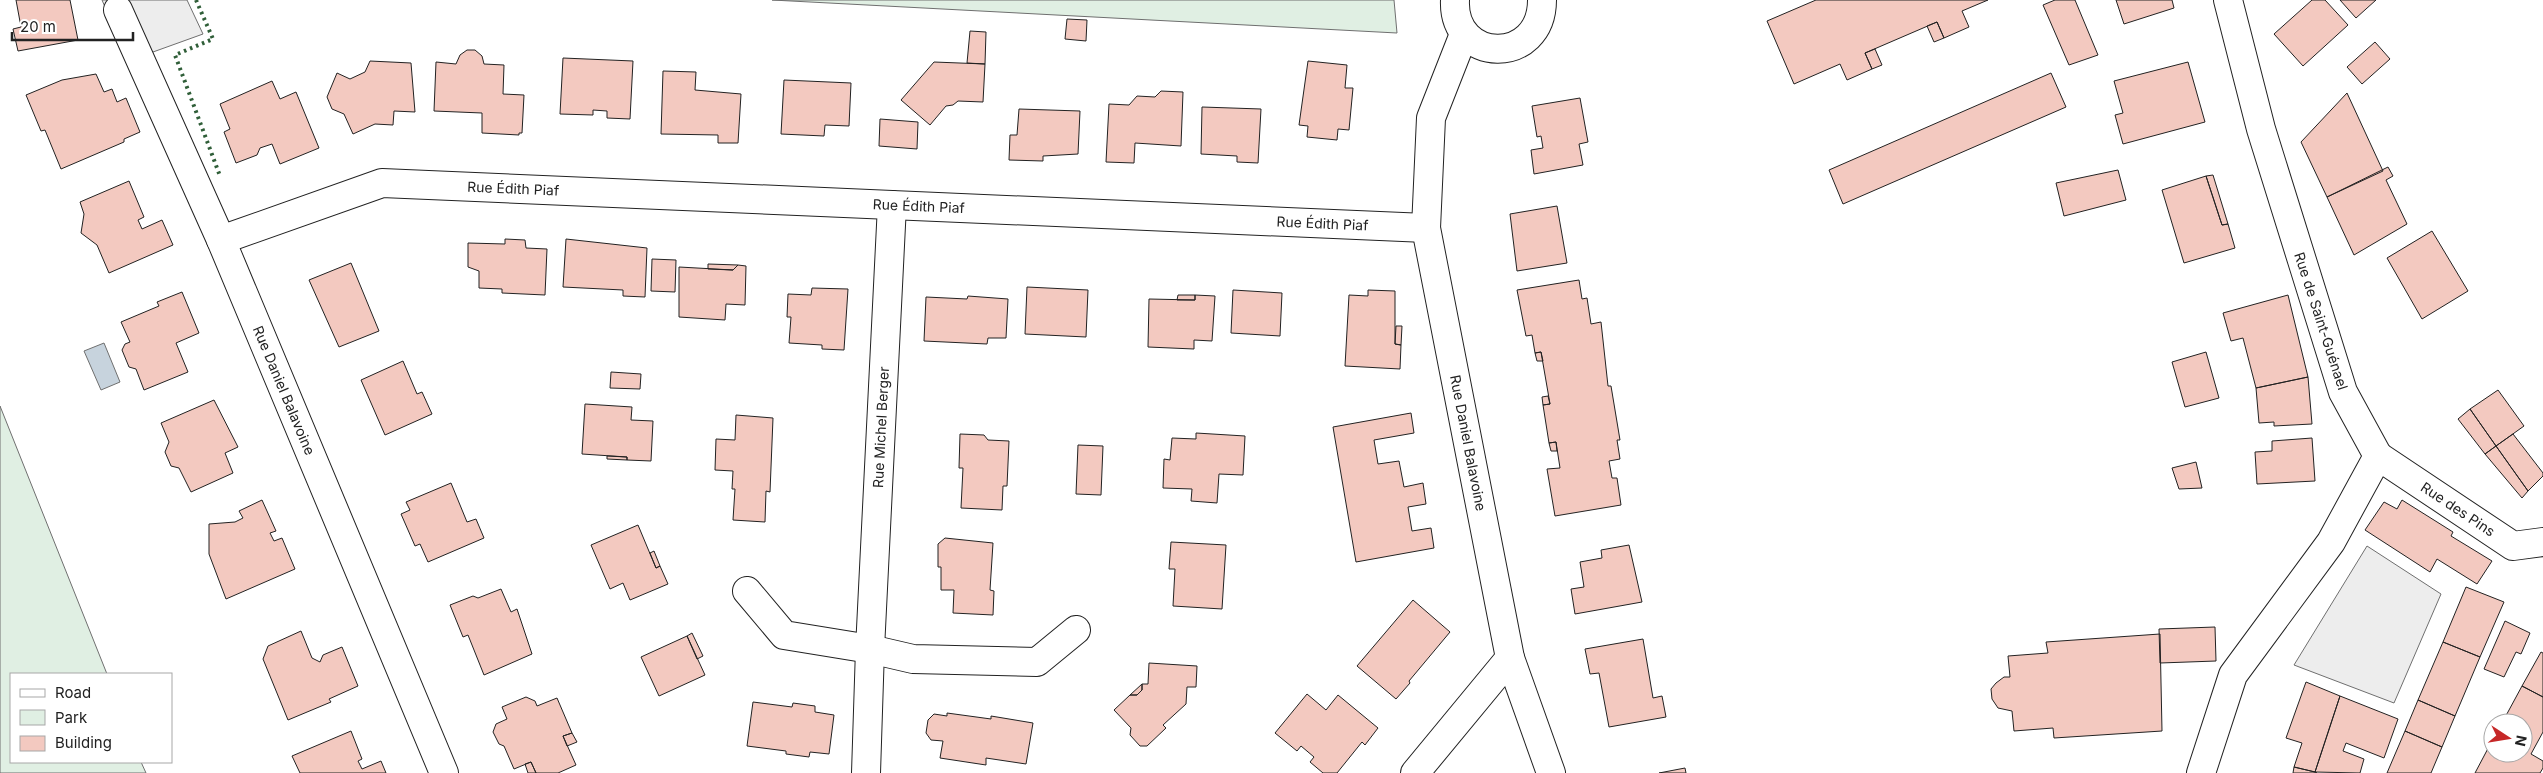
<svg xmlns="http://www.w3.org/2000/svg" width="2543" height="773" viewBox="0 0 2543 773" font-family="Inter,sans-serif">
	<rect width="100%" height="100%" fill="#fff"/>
	<path fill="#e0efe3" stroke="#6f6f6f" d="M772 0H1394L1397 33Z
		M0 406 107 674H11V762H141L146 773H0Z"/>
	<path fill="#ededed" stroke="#6f6f6f" d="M102 0H187L203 34 128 61Z
		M2367 546 2441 594 2394 703 2294 665Z"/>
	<path fill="#c7d3dd" stroke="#6f6f6f" d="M104 343 120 382 101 390 84 351Z"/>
	<path fill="#f3c9c0" stroke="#222" d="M16 0H70L78 40 18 51 13 29 21 27Z
		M1816 0H1988L1962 11 1969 27 1944 38 1937 22 1865 53 1872 69 1847 80 1840 64 1794 84 1767 21Z
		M2055 0H2075L2098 55 2069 65 2043 5Z
		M2116 0H2172L2174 8 2124 24Z
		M2312 0H2325L2348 25 2303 66 2274 34Z
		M2340 0H2376L2356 18Z
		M1067 19 1087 20 1086 41 1065 39Z
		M1937 22 1944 38 1934 42 1927 26Z
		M970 31 986 32 985 64 967 63Z
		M2375 42 2390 59 2362 84 2347 67Z
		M1875 49 1882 65 1872 69 1865 53Z
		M467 50H475L482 56 484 64 504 65 503 94 524 95 522 133H519V135L482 133V113L434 111 436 62 456 64 460 55Z
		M563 58 633 61 630 119 607 118V111L593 110V115L560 114Z
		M370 61 411 63 415 112 394 111 393 125 375 124 353 134 344 114 332 109 327 97 337 73 350 79 365 72Z
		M1308 61 1347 65 1345 88H1353L1349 130 1338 129 1337 140 1307 137 1308 126 1299 125Z
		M934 62 985 64 983 102 958 101 953 105 946 106 930 125 901 100Z
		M2188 62 2205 122 2123 144 2115 115 2123 113 2114 81Z
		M663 71 696 72 695 90 741 94 738 143H718V135L661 134Z
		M2051 73 2066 107 1843 204 1829 170Z
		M96 74 104 92 112 89 117 102 126 98 140 132 124 139V142L61 169 45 130 41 131 26 95 62 80Z
		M784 80 851 83 849 126 825 125 824 136 781 134Z
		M272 81 280 99 296 92 319 148 280 164 272 144 260 148 257 155 236 163 224 132 230 129 220 104Z
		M1161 91 1183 92 1181 146 1135 143 1134 163 1106 162 1109 104 1129 105 1137 96 1155 97Z
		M2347 93 2383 171 2327 197 2301 142Z
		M1580 98 1588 142 1579 144 1583 165 1534 174 1531 150 1543 148 1541 136 1537 137 1532 106Z
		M1202 107 1261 109 1258 163 1237 162V156L1201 154Z
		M1019 109 1080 111 1078 154 1043 156V161L1009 160 1010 135H1017Z
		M880 119 918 122 917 149 879 146Z
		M2388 167 2393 176 2386 180 2407 224 2354 255 2327 197Z
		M2118 170 2126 200 2064 216 2056 183Z
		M2213 175 2228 224 2222 225 2206 176Z
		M2206 176 2222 225 2228 224 2235 248 2184 263 2162 190Z
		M129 181 144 217 138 220 142 229 162 220 173 245 109 273 97 245 81 233 84 214 80 202Z
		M1557 206 1567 263 1517 271 1510 214Z
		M2432 231 2468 291 2422 319 2387 258Z
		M505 239 525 240 526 248 547 249 545 295 502 293V289L479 288V271L468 267V243L505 244Z
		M566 239 647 248 645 297 623 296V290L563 287Z
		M652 259 676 260 675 292 651 291Z
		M351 263 379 331 339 347 309 280Z
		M708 264 738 265 733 270 708 269Z
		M738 265 746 266 745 305 726 304 725 320 679 317V267L733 270Z
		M1579 280 1582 299 1587 298 1591 324 1601 322 1608 386H1611L1620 440H1617L1620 459 1609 461 1612 478H1617L1621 505 1555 516 1547 469 1560 468 1556 442 1549 443 1543 405 1550 404 1541 352 1535 353 1532 335 1526 336 1517 290Z
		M1027 287 1088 290 1086 337 1025 334Z
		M812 288 848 289 844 350 822 349V345L789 343 791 317H787L788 294 811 295Z
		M1233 290 1282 293 1280 336 1231 333Z
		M1368 290 1395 291V344L1401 345 1400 369 1345 366 1349 295 1368 296Z
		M182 292 199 333 176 343 188 372 144 390 136 369 129 367 122 350 125 344 130 342 121 322 159 306 157 302Z
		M1178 295H1195V300H1177Z
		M1195 295 1215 296 1212 341 1194 340V349L1148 347 1149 299 1195 300Z
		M2288 295 2308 377 2256 388 2243 338 2231 341 2223 313Z
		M968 296 1008 299 1006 338H988L987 344 924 341 926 297 967 299Z
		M1396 326H1402L1401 345 1395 344Z
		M1541 352 1543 361H1537L1535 353Z
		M2206 352 2219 398 2185 407 2172 362Z
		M403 361 417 394 422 392 432 414 385 435 361 380Z
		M611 372 641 374 640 389 610 388Z
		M2308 377 2312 424 2274 426V422L2259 423 2256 388Z
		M2498 390 2524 426 2496 446 2470 409Z
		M1548 396 1550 404 1543 405 1542 397Z
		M214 400 238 447 225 453 233 473 191 492 179 468 171 466 165 452 169 442 161 423Z
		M585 404 632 407 631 420 653 421 651 461 627 460V457L582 454Z
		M2470 409 2496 446 2485 454 2458 419Z
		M1411 413 1414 433 1374 440 1378 464 1399 461 1404 487 1423 483 1426 504 1408 507 1412 531 1431 528 1434 548 1356 562 1333 427Z
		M736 415 773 418 770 492 766 491 765 522 733 520 735 489H732L733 471 715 470 716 439 735 440Z
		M1196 433 1245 436 1243 475 1219 474 1217 503 1191 501 1192 489 1163 488 1164 459 1170 460 1172 438 1196 439Z
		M960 434 984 435 988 440 1009 441 1007 486H1003L1002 510 961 508 963 468H959Z
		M2513 434 2543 473V476L2528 491 2496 446Z
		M2312 438 2315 481 2257 484 2255 452 2272 451V441Z
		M1556 442 1557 451H1551L1549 443Z
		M1078 445 1103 446 1101 495 1076 494Z
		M2496 446 2528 491 2522 498 2485 454Z
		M607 456 627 457V460L607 459Z
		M2196 462 2202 488 2179 489 2172 468Z
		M451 483 467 522 476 519 484 538 428 562 420 544 415 546 401 514 410 510 406 502Z
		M262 500 276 531 270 533 274 541 282 538 295 569 226 599 209 554V524L235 522 243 518 239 511Z
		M2402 500 2453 532 2451 536 2492 561 2477 584 2437 559 2430 572 2365 530 2384 502 2397 509Z
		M638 525 656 568 660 566 668 584 630 600 623 583 610 589 591 545Z
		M945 538 993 543 990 590 994 591 993 615 953 613 954 590H941V567H938V544Z
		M1171 542 1226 545 1222 609 1173 606 1175 569H1169Z
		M1629 545 1642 602 1575 614 1571 589 1584 587 1580 562 1602 558 1601 550Z
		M654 551 660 566 656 568 650 553Z
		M2466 587 2504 602 2480 657 2443 642Z
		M501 589 511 612 517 609 532 654 484 675 468 635 463 637 450 605 473 596 478 598Z
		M1413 600 1450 632 1409 681 1410 683 1396 699 1357 666Z
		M2505 621 2530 633 2521 654 2516 652 2504 677 2484 669Z
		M2215 627 2216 661 2160 663 2159 629Z
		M301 631 312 658 320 662 323 655 342 647 358 686 329 699 331 702 288 720 263 659 268 646Z
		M692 633 703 656 697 659 687 636Z
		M2160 634 2162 731 2054 738 2053 728 2014 731 2012 711 1998 708 1992 699 1991 689 1996 683 2004 677H2010L2008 656 2048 653 2046 642Z
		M687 636 705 675 659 696 641 657Z
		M1643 639 1653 698 1662 696 1666 717 1609 727 1599 673 1590 674 1585 649Z
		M2443 642 2480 657 2455 716 2418 700Z
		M2541 652 2543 653V697L2522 686Z
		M1149 663 1197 666 1196 687H1187L1186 704 1163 725 1166 728 1147 746H1140L1130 735 1131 728 1114 710 1130 695H1137L1142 690V684H1148Z
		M2306 682 2340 696 2315 772 2294 767 2302 743 2286 738Z
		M1142 684V690L1137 695H1130Z
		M2522 686 2543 697V732L2531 754 2543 761V768L2540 773H2475L2493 739V753H2523V723H2502Z
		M1307 694 1326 710 1338 695 1378 728 1365 745 1362 742 1337 773H1323L1310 762 1314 757 1301 746 1297 751 1275 733Z
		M2340 696 2398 719 2384 758 2346 743 2343 751 2364 759 2360 773 2315 772Z
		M526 697 535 701 537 706 557 698 572 733 563 736 576 765 558 773H536L531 762 514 769 504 746 499 744 493 732 496 724 507 719 502 707Z
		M2418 700 2455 716 2442 747 2405 731Z
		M753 702 792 707 793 703 815 706V712L834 715 829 754 810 752 809 757 786 754V751L747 746Z
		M947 713 991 719V716L1033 723 1026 764 986 758V765L940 758 943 741 931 740 926 733 928 720 934 714 947 716Z
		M351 731 362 759 358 761 362 769 381 761 386 773H300L292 756Z
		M2405 731 2442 747 2431 773H2387Z
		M572 733 577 742 567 746 563 736Z
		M531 762 536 773H528L525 764Z
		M2294 767 2315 772 2317 773H2293Z
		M1685 768 1686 773H1659Z"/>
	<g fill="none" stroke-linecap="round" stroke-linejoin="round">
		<defs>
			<g id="minor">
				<path d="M1455 0C1452 64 1542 66 1542 0"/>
				<path id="s1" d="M118 10 221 240 444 773"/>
				<path id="s2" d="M221 240 382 183 1426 228"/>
				<path id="s3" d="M2378 456 2513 546 2543 542"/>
				<path d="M747 591 784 635 870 649 913 659 1037 662 1076 630"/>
				<path d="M1510 658 1551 773"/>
				<path id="s4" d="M866 773 870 649 892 205"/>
				<path d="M1415 773 1510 658 1426 228 1431 118 1464 34"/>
				<path d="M2201 773 2233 675 2331 542 2378 456 2343 392 2261 129 2228 0"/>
			</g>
		</defs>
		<use href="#minor" stroke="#222" stroke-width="30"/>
		<use href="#minor" stroke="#fff" stroke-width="28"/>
		<path stroke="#2f5e38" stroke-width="4" stroke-dasharray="2.5 4" stroke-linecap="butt" d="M196 0 213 39 175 55 220 176"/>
	</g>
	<g text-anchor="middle" stroke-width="4" stroke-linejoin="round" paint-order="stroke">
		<g font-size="14" fill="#222" stroke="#fff">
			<text dy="5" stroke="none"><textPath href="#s2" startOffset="302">Rue Édith Piaf</textPath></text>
			<text dy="5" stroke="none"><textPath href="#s2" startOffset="708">Rue Édith Piaf</textPath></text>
			<text dy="5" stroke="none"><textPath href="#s2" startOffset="1112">Rue Édith Piaf</textPath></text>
			<text transform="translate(2321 321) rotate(72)" y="5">Rue de Saint-Guénael</text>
			<text dy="5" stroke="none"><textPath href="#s1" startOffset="415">Rue Daniel Balavoine</textPath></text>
			<text dy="5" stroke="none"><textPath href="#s4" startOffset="346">Rue Michel Berger</textPath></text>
			<text transform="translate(1468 443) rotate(79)" y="5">Rue Daniel Balavoine</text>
			<text dy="5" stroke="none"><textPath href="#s3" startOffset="96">Rue des Pins</textPath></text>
		</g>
	</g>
	<rect x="10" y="673" width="162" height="90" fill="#ffffff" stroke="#a7a7a7"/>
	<rect x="20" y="689" width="25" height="8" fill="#ffffff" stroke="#a7a7a7"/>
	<text x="55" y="698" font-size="15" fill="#222222">Road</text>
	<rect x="20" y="710" width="25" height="15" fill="#e0efe3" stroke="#a7a7a7"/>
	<text x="55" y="723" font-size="15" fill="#222222">Park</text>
	<rect x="20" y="736" width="25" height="15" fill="#f3c9c0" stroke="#a7a7a7"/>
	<text x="55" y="748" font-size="15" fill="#222222">Building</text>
	<g transform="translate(2508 738) rotate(102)"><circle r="24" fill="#ffffff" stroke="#a7a7a7"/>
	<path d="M0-4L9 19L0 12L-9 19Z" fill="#c62828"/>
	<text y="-8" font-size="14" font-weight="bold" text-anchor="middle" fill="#222222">N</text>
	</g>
	<path d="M12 32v8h121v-8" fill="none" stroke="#222222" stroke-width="2.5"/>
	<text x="20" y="32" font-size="15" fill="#222222" stroke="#ffffff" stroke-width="4" paint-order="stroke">20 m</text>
</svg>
